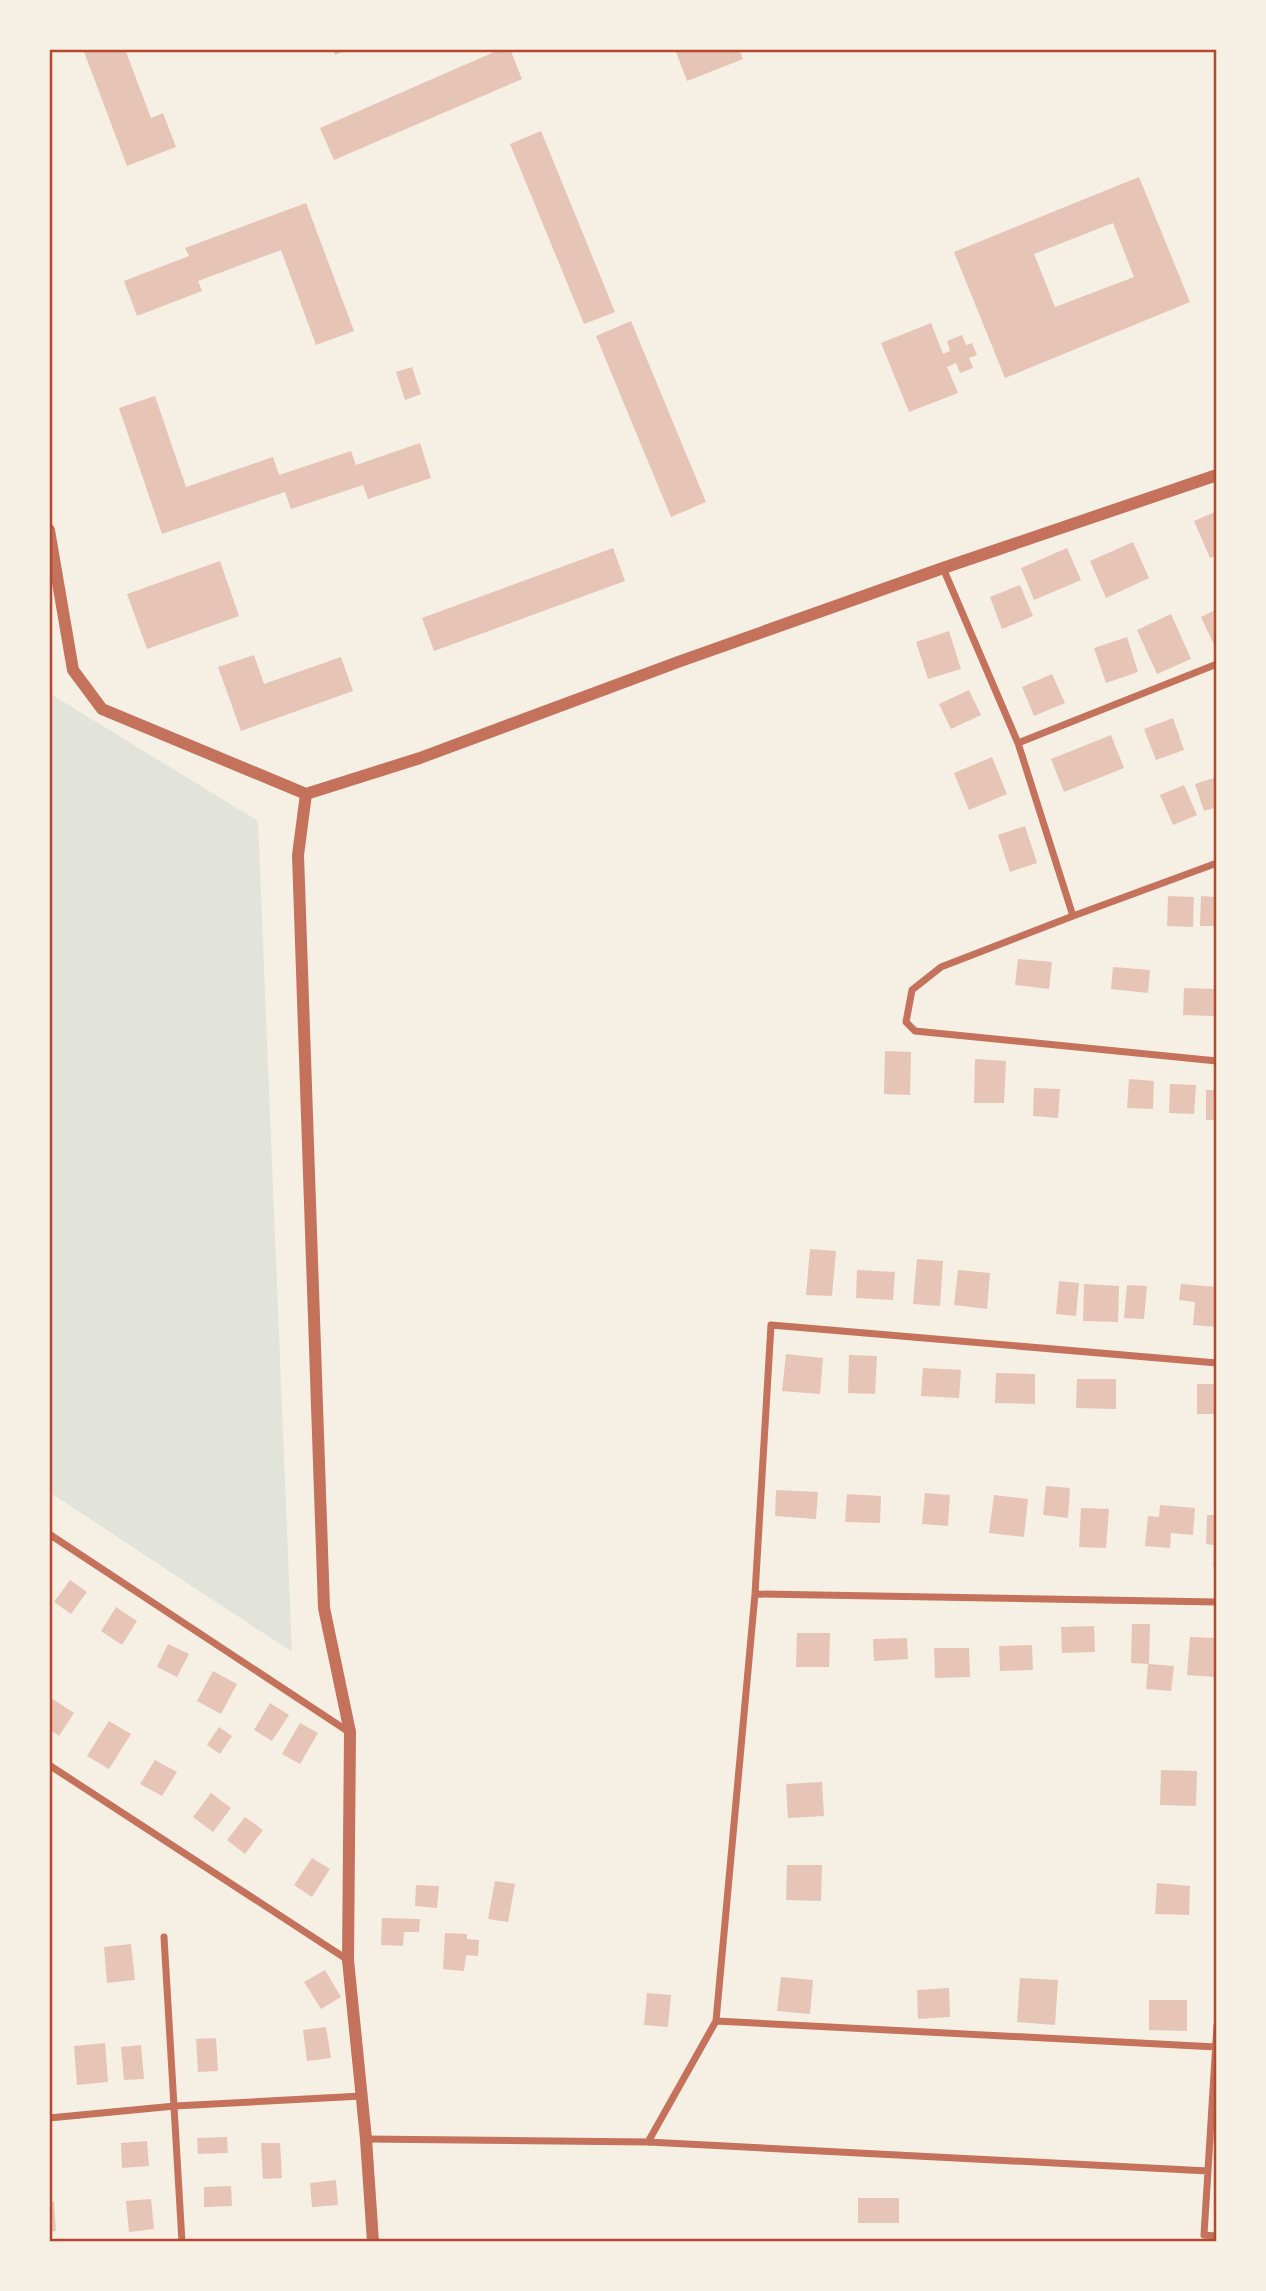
<svg xmlns="http://www.w3.org/2000/svg" width="1266" height="2291" viewBox="0 0 1266 2291" font-family="Manrope,sans-serif">
	<rect width="100%" height="100%" fill="#f6efe4"/>
	<path fill="#e2e4dc" d="M49 693 258 821 292 1652 49 1492Z"/>
	<path fill="#e6c5b7" fill-rule="evenodd" d="M83 49H125L151 118 163 113 176 147 127 166Z
		M333 49H349L335 55Z
		M501 49H510L522 79 334 160 320 128Z
		M675 49H739L743 59 687 81Z
		M541 131 615 312 584 324 510 144Z
		M1139 177 1190 302 1005 378 954 252ZM1113 223 1134 277 1055 307 1034 254Z
		M306 203 354 331 316 345 281 250 198 281 202 291 137 316 124 281 189 256 185 248Z
		M631 321 706 502 671 517 596 336Z
		M931 323 943 354 950 351 947 341 962 335 966 345 972 343 977 355 969 358 973 368 960 373 956 363 947 367 958 393 909 412 881 343Z
		M412 367 421 394 405 400 396 372Z
		M155 396 186 487 273 457 279 475 351 451 356 465 420 443 431 478 368 499 363 485 291 509 285 492 162 534 119 408Z
		M1217 511V555L1210 558 1194 521Z
		M1133 542 1149 578 1106 598 1090 561Z
		M613 548 625 581 434 651 422 618Z
		M1067 548 1081 580 1034 600 1021 568Z
		M220 561 239 616 147 649 127 594Z
		M1020 585 1033 616 1002 629 990 597Z
		M1217 609V651L1201 617Z
		M1171 614 1191 659 1157 674 1137 630Z
		M949 631 961 669 928 679 916 642Z
		M1127 637 1138 672 1106 683 1094 648Z
		M254 655 264 684 341 657 353 691 241 731 218 667Z
		M1052 674 1065 703 1034 716 1022 687Z
		M969 690 981 715 951 729 939 704Z
		M1173 718 1184 750 1156 760 1144 729Z
		M1111 735 1124 768 1064 792 1051 759Z
		M992 757 1007 794 969 810 954 773Z
		M1217 777V807L1204 811 1195 784Z
		M1184 785 1197 815 1173 825 1160 795Z
		M1025 826 1037 863 1010 872 998 835Z
		M1168 896 1194 897 1193 927 1167 926Z
		M1201 896 1217 897V926H1200Z
		M1018 959 1052 962 1049 989 1015 985Z
		M1113 967 1150 970 1148 993 1111 989Z
		M1184 988 1215 989 1214 1016 1183 1015Z
		M885 1051 911 1052 910 1095 884 1094Z
		M975 1059 1006 1061 1004 1103H974Z
		M1129 1079 1154 1081 1153 1109 1127 1108Z
		M1170 1084 1196 1085 1194 1114 1169 1113Z
		M1034 1088 1060 1089 1058 1118 1033 1116Z
		M1206 1090H1217V1120H1206Z
		M810 1249 836 1251 832 1296 806 1295Z
		M917 1259 943 1261 940 1306 913 1304Z
		M857 1270 895 1272 893 1300 856 1298Z
		M958 1270 990 1273 987 1309 954 1305Z
		M1059 1281 1079 1283 1076 1316 1056 1314Z
		M1084 1284 1119 1286 1118 1322 1083 1321Z
		M1181 1284 1217 1287V1327L1193 1325 1195 1302 1179 1300Z
		M1127 1285 1147 1286 1144 1319 1124 1318Z
		M786 1354 823 1358 820 1394 782 1391Z
		M849 1355 877 1356 875 1394 848 1393Z
		M923 1368 961 1370 959 1398 921 1396Z
		M996 1373 1035 1374V1404L995 1403Z
		M1077 1379H1116V1409L1076 1408Z
		M1197 1384H1217V1414H1197Z
		M1046 1486 1070 1488 1068 1518 1043 1515Z
		M776 1490 818 1492 816 1519 775 1516Z
		M925 1493 950 1495 948 1526 922 1524Z
		M847 1494 881 1496 880 1523 845 1522Z
		M994 1495 1028 1499 1024 1537 989 1533Z
		M1160 1505 1195 1508 1193 1535 1171 1533 1170 1548 1145 1546 1148 1516 1159 1517Z
		M1081 1508 1109 1509 1106 1548 1079 1547Z
		M1207 1515H1217V1567L1213 1566 1214 1545 1206 1544Z
		M70 1580 87 1592 71 1614 54 1602Z
		M116 1607 137 1621 122 1645 101 1631Z
		M1132 1624H1150L1149 1664 1131 1663Z
		M1094 1626 1095 1652 1062 1653 1061 1627Z
		M797 1633H830L829 1667H796Z
		M1190 1637 1217 1638 1215 1677 1187 1675Z
		M907 1638 908 1659 874 1661 873 1639Z
		M168 1644 189 1654 177 1677 157 1667Z
		M1032 1645 1033 1670 1000 1671 999 1646Z
		M934 1648H969L970 1677 935 1678Z
		M1148 1664 1174 1666 1171 1691 1146 1689Z
		M213 1671 237 1684 221 1714 197 1701Z
		M53 1699 74 1713 59 1736 49 1729V1705Z
		M270 1703 289 1715 272 1741 254 1730Z
		M109 1721 131 1734 109 1769 87 1756Z
		M300 1723 318 1733 300 1764 282 1754Z
		M219 1727 232 1736 220 1754 207 1745Z
		M155 1760 177 1772 162 1796 140 1784Z
		M1161 1770 1197 1771 1196 1806 1160 1805Z
		M822 1782 824 1816 788 1818 786 1784Z
		M211 1793 231 1808 213 1832 193 1817Z
		M245 1817 263 1830 245 1854 227 1840Z
		M312 1858 330 1869 312 1897 294 1885Z
		M787 1865H822L821 1901 786 1900Z
		M495 1881 515 1884 508 1922 488 1919Z
		M1157 1883 1190 1886 1189 1915 1155 1914Z
		M416 1885 439 1886 437 1908 415 1906Z
		M382 1918 420 1919 419 1932H404L403 1946 381 1945Z
		M445 1933 467 1934V1939L479 1940 478 1956 466 1955 464 1971 443 1969Z
		M131 1944 135 1980 107 1983 104 1947Z
		M325 1970 341 1997 321 2009 304 1982Z
		M781 1977 813 1980 810 2014 777 2011Z
		M1020 1978 1058 1980 1055 2025 1017 2022Z
		M949 1988 950 2017 918 2019 917 1990Z
		M647 1993 671 1995 668 2027 644 2025Z
		M1149 2000H1187V2031L1149 2030Z
		M326 2027 331 2058 307 2061 303 2030Z
		M216 2038 218 2071 198 2072 196 2039Z
		M105 2043 108 2082 77 2085 74 2046Z
		M141 2045 144 2079 124 2080 121 2047Z
		M227 2137 228 2153 198 2154 197 2138Z
		M147 2141 149 2166 122 2168 121 2143Z
		M261 2143H280L282 2178 263 2179Z
		M336 2180 338 2205 312 2207 310 2183Z
		M231 2186 232 2206 204 2207V2187Z
		M858 2198H899V2223H858Z
		M151 2199 154 2229 129 2232 126 2201Z
		M49 2202H54L56 2231 49 2232Z"/>
	<g fill="none" stroke-linecap="round" stroke-linejoin="round">
		<path stroke="#c5725c" stroke-width="7" d="M943 568 1018 743 1073 916 1217 863
			M1018 743 1217 664
			M1073 916 941 967 912 990 906 1022 915 1031 1217 1061
			M49 1534 349 1732
			M755 1594 1217 1602
			M49 1765 348 1960
			M164 1937 182 2242
			M716 2021 1216 2047
			M1217 2025 1204 2235 1217 2236
			M49 2118 175 2106 362 2096
			M366 2139 648 2142 1208 2171
			M648 2142 716 2021 755 1594 771 1325 1217 1363"/>
		<path stroke="#c5725c" stroke-width="12" d="M49 530 73 670 102 709 306 794
			M306 794 298 855 324 1608 350 1732 348 1960 366 2139 373 2242
			M306 794 420 758 678 662 943 568 1217 475"/>
	</g>
	<rect width="1266" height="2291" fill="none" stroke="#f6efe4" stroke-width="102"/>
	<rect x="51" y="51" width="1164" height="2189" fill="none" stroke="#b5482f" stroke-width="2.5"/>
</svg>
